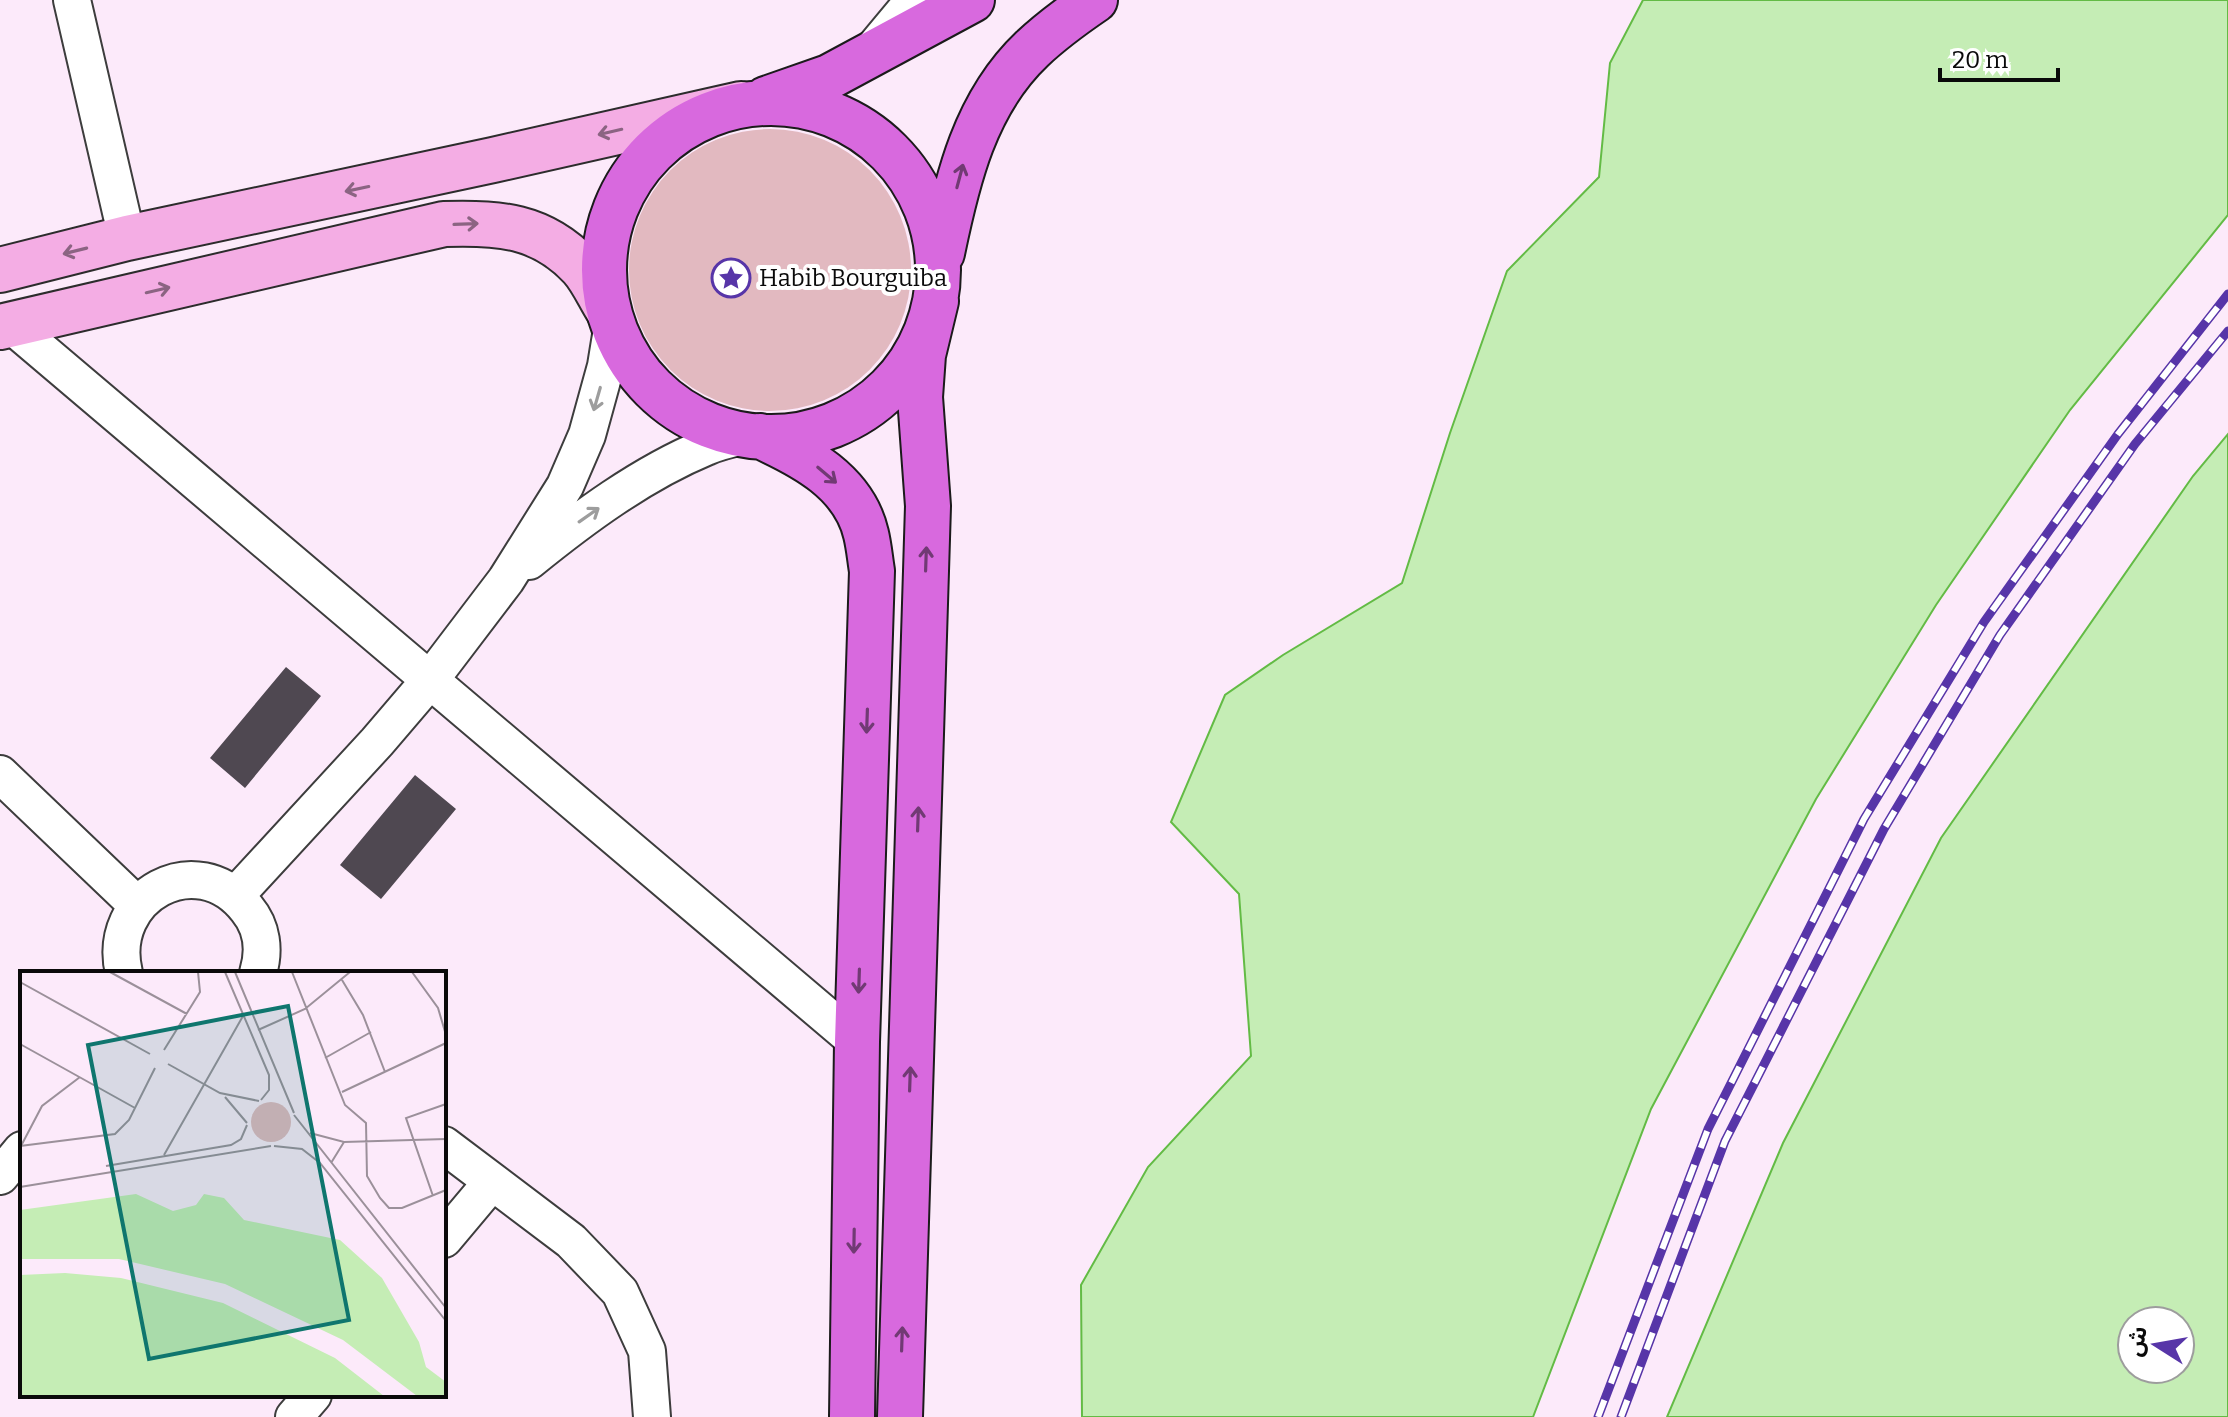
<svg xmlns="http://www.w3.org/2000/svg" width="2228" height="1417" viewBox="0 0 2228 1417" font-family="Bitter,'Noto Sans Arabic',serif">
	<rect width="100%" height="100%" fill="#fceafa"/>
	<path fill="#e2b9c0" d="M629 270a141 141 0 1 1 282 0a141 141 0 1 1-282 0Z"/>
	<path fill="#c5edb5" stroke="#63bb45" stroke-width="2" fill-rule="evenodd" d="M1643 0H2228V215L2070 410 1936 605 1816 799 1651 1109 1533 1417H1082L1081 1285 1148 1167 1251 1056 1239 894 1171 822 1225 695 1283 655 1402 583 1450 433 1507 271 1599 177 1610 63Z
		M2228 434V1417H1667L1783 1143 1941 838 2193 476ZM2132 1321H2180V1369H2132Z"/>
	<path fill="#4f4851" d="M286 667 321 696 245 788 210 758Z
		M415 775 456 809 381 899 340 865Z"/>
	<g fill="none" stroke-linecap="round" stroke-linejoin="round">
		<defs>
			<path id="minor" d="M72 0 127 238
				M874 48 914 0
				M10 324 857 1042
				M529 561C582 518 641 474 706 447 719 441 734 438 748 435
				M0 774 137 905
				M236 895 377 742 430 680 506 580 565 486 587 435 606 366 613 323
				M124 973C105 896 197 845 247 909 262 927 265 950 258 973
				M444 1145 571 1241 620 1292 647 1351 652 1417
				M0 1176 22 1150
				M444 1239 491 1183
				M294 1417 313 1395"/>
			<path id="secondary" d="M0 270 127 238 493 160 741 104
				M0 327 444 224C498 222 542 225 581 267 592 279 599 296 608 310"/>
			<path id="trunk" d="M766 99 829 77 972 0
				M604 270a167 167 0 1 1 334 0a167 167 0 1 1-334 0Z
				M942 253C957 180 975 103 1032 49 1051 31 1073 15 1095 0
				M760 436C804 456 854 482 866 534 869 546 870 559 872 571L857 1042 852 1417
				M900 1417 928 506 920 397 923 355 936 301"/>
		</defs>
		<use href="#minor" stroke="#3d3d3d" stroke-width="40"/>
		<use href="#secondary" stroke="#2c2c2c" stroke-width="48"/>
		<use href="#trunk" stroke="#1b1b1b" stroke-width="48"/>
		<use href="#minor" stroke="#fff" stroke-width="36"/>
		<use href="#secondary" stroke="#f4ade4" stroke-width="44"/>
		<use href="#trunk" stroke="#d869de" stroke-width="44"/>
		<defs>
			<path id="rail" d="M1598 1417 1708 1129 1864 819 1984 622 2118 434 2228 294
				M1621 1417 1725 1141 1884 829 2000 635 2135 444 2228 331"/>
		</defs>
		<use href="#rail" stroke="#5735a8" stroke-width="9"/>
		<use href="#rail" stroke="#fff" stroke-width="6" stroke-dasharray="18" stroke-linecap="butt"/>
	</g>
	<defs><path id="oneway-shaft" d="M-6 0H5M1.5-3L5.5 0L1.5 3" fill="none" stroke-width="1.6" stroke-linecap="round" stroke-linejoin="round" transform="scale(2)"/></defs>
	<g stroke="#8b6482">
		<use href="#oneway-shaft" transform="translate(610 132) rotate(167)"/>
		<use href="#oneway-shaft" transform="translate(357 189) rotate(168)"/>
		<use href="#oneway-shaft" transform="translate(466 224) rotate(-2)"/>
		<use href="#oneway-shaft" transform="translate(75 251) rotate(166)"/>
		<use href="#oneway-shaft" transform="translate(158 290) rotate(-13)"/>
	</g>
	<g stroke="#713a74">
		<use href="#oneway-shaft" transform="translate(960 176) rotate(-75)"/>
		<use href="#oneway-shaft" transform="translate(827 475) rotate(40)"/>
		<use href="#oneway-shaft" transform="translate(926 559) rotate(-88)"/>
		<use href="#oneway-shaft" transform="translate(867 721) rotate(92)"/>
		<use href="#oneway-shaft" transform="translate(918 819) rotate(-88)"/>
		<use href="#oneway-shaft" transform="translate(859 981) rotate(92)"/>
		<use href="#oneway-shaft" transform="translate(910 1079) rotate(-88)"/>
		<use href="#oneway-shaft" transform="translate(854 1241) rotate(91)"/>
		<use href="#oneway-shaft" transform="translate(902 1339) rotate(-88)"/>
	</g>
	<g stroke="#9d9d9d">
		<use href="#oneway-shaft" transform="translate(597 399) rotate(106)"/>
		<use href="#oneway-shaft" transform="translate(589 515) rotate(-35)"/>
	</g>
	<defs>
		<symbol id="sight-ring" viewBox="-11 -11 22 22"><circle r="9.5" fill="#fff" stroke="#5735a8" stroke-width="1.5"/><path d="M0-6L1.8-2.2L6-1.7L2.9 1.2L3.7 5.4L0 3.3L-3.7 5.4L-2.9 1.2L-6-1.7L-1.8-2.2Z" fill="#5735a8"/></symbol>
	</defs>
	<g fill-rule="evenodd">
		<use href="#sight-ring" x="709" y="256" width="44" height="44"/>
	</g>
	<g text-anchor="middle" stroke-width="8" stroke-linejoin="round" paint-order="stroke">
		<g font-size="24" fill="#0a0a0a" stroke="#fff" text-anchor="start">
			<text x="759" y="286">Habib Bourguiba</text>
		</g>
	</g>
	<g transform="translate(20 971)">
		<rect width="426" height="426" fill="#fceafa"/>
		<path d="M231 151a20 20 0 1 1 40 0a20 20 0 1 1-40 0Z" fill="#e2b9c0"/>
		<path d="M116 223 153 240 176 234 184 223 204 227 224 249 320 269 362 307 399 371 406 396 426 411V425H397L323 369 205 313 99 288H0V239ZM45 302 101 307 203 332 315 387 364 425H0V304Z" fill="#c5edb5"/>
		<path fill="none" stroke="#9b909a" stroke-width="2" d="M90 1 167 43M205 1 249 104V119L241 129M215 1 274 142M272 1 325 134 346 152 347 205 360 227 369 237H382L426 219M392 1 418 37 426 64M322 9 343 44 365 101M0 11 130 83M238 59 285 38 330 1M0 73 115 137M144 79 180 21 178 1M305 87 351 61M148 93 200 122 239 130M322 121 426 72M205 126 227 152M274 144 426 337M290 162 324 171 426 168M0 175 95 163 109 149 135 97M1 175 22 135 60 106M254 175 282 178 300 192 426 350M144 184 223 45M311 192 324 171M86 195 211 174 221 168 227 154M0 216 251 175M413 225 386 147 426 133"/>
		<path fill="#0f766e" fill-opacity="0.15" stroke="#0f766e" stroke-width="4" d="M268 35 329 349 129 388 68 74Z"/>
		<rect width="426" height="426" fill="none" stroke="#0a0a0a" stroke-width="4"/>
	</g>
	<g transform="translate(2156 1345) rotate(281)"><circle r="38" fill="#ffffff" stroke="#9d9d9d" stroke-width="2"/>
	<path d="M0-6L14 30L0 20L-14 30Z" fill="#5735a8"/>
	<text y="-12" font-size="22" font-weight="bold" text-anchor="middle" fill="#0a0a0a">ش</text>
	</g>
	<path d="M1940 68v12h118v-12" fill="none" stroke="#0a0a0a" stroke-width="4"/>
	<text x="1952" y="68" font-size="24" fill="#0a0a0a" stroke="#ffffff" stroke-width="6" paint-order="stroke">20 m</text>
</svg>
